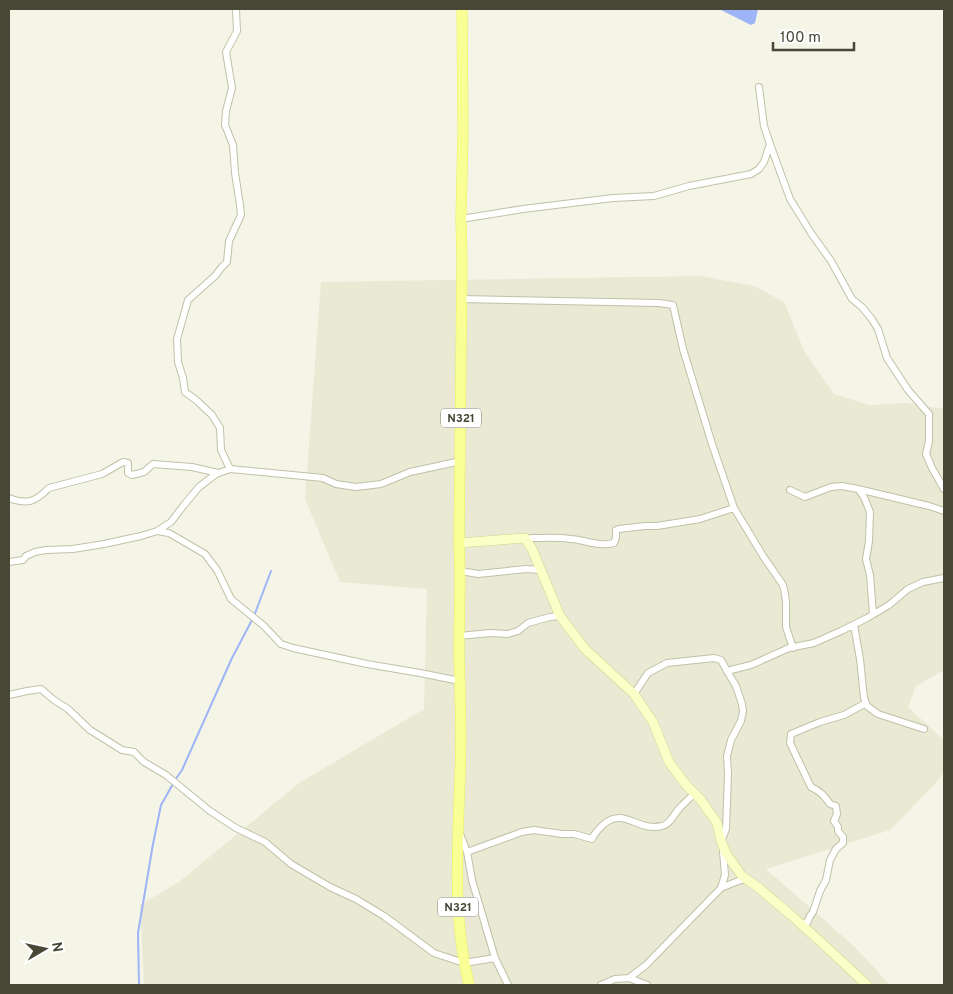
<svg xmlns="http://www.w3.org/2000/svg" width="953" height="994" viewBox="0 0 953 994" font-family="Overpass,sans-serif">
	<rect width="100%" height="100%" fill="#f4f5e6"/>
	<path fill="#e9e9d4" d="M701 276 754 286 784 302 805 353 834 394 869 405 907 403 944 409V670L916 686 908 707 944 740V772L935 784 890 830 766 869 855 947 890 985H144L140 905 179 882 299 783 424 709 427 589 340 582 305 499 321 282Z"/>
	<path fill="#9db4f7" d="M719 9H758L755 23 751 25Z"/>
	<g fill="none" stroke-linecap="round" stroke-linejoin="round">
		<path stroke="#9db4f7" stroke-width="2" d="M254 616 271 571
			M175 780 182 770 232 658 252 620
			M139 985 138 933 153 844 161 805 173 784"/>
		<defs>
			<path id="street" d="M770 144 790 199 811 233 831 261 852 299 862 307 871 318 878 329 887 358 908 390 929 414V441L926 454 932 468 944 489
				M461 219 523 209 613 198 654 196 689 186 751 174 759 169 764 162 770 144 764 126 759 87
				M461 299 659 303 673 305 683 349 712 444 734 508 763 556 783 585 785 594 786 602V627L793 648
				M230 469 221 450 220 428 212 415 196 400 185 392 183 378 178 362 177 339 188 300 215 276 221 268 227 262 229 241 241 215 240 205 235 173 233 145 225 125 226 111 232 88 226 52 237 31 236 9
				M858 489 929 506 944 511
				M790 490 805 497 831 487 842 486 858 489 864 497 870 512 869 541 866 559 870 575 873 614
				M9 498C27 505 35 502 49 488L102 474 123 462 128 463V473L132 475 144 472 153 464 192 467 218 473
				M157 531 171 522 184 505 199 487 216 474 230 469 323 478 336 484 356 487 381 484 410 472 461 461
				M531 538C544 538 557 537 571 539 585 540 599 547 614 543L616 538V530L619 529 645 526H657L700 519 734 508
				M9 562 23 560 26 556 35 552 46 550 73 549 104 544 141 536 157 531 169 533 205 554 217 570 231 599 264 626 281 644 293 648 367 664 420 673 460 681
				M461 571 478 574 526 569 541 570
				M854 625 860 659 864 698 867 706 878 714 924 729
				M459 636 490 633 508 634 518 631 528 623 550 617 560 616
				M634 694 648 673 667 663 714 658 721 660 727 671 751 665 789 648 814 643 841 631 867 618 889 605 908 589 923 582 944 578
				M9 695 27 691 41 689 54 700 68 709 90 730 122 750 134 752 144 762 166 775 210 811 236 828 265 842 291 864 330 887 356 899 384 916 434 953 464 963 495 958
				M460 834 467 852 472 880 495 958 508 985
				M721 842 726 829 728 774 727 756 731 740 741 721 743 711 742 704 736 686 727 671
				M467 852 522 832 534 830 562 834H574L592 839C595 832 599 829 604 824 624 807 638 832 662 826 669 825 673 816 678 810 683 804 689 799 694 794
				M721 888 728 885 744 879 748 881
				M800 924 807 923 810 916 813 912 820 891 826 880 830 860 836 849 843 843V837L838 831V827L834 821 837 814 836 806 830 804C825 796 820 791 811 787L790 743 791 734 820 722 844 715 866 703
				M629 978 647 985
				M601 985 615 979 629 978 646 965 721 888 725 875 723 851"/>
			<path id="secondary" d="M459 543 525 538 532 549 560 616 585 649 634 694 653 722 669 762 686 785 701 800 717 823 721 841 727 855 742 876 759 888 792 916 823 944 867 985"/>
			<path id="primary" d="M462 9 463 131 461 219 462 261 459 543C461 579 459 616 459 653 460 693 462 734 460 774 458 845 452 916 469 985"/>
		</defs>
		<use href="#street" stroke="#c1c1a8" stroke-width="8"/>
		<use href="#secondary" stroke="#d0d590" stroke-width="10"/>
		<use href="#primary" stroke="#e9ef5a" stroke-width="11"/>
		<use href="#street" stroke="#fff" stroke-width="6"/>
		<use href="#secondary" stroke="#f9ffc6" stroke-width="9"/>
		<use href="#primary" stroke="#f9ff95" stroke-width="10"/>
	</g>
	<g text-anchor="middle" stroke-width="5" stroke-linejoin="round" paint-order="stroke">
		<g fill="#fff" stroke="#7f7e72" stroke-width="1">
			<rect x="441" y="408.5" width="40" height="19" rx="4"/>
			<rect x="438" y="897.5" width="40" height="19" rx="4"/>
		</g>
		<g font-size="12" font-weight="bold" fill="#484735">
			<text x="461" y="422">N321</text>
			<text x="458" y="911">N321</text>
		</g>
	</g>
	<rect width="953" height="994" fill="none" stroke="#484735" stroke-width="20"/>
	<g transform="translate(45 949) rotate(81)" stroke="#ffffff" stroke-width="4" paint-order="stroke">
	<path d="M0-4L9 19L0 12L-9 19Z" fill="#484735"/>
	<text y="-8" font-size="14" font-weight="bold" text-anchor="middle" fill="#484735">N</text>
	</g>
	<path d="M773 42v8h81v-8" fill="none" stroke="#484735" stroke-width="2.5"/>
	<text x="780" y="42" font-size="15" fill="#484735" stroke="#ffffff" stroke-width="4" paint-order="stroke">100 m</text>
</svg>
